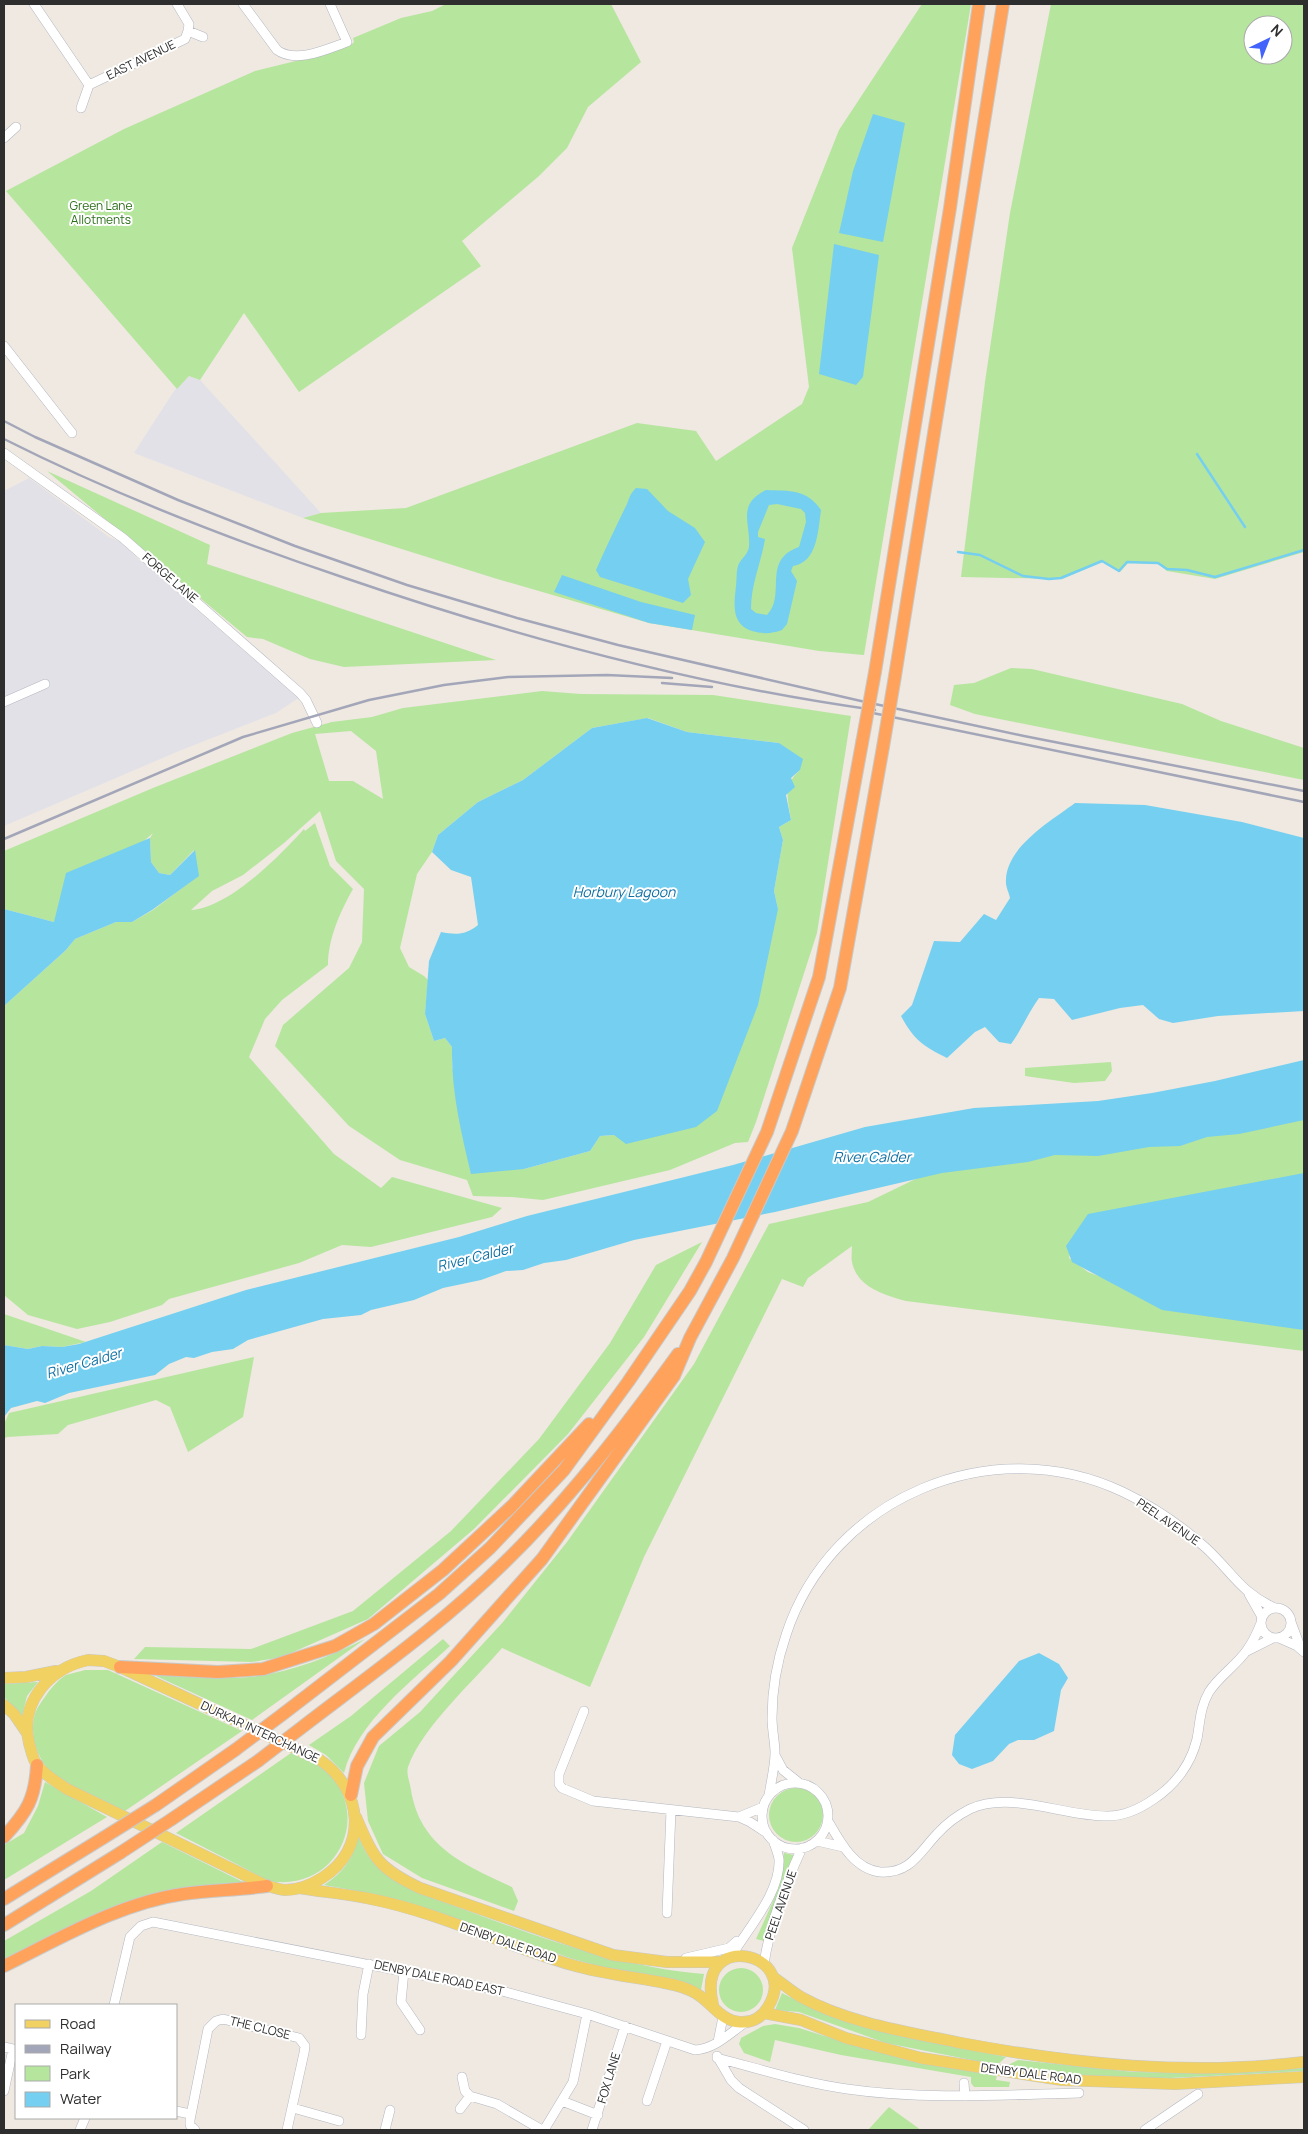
<svg xmlns="http://www.w3.org/2000/svg" width="1308" height="2134" viewBox="0 0 1308 2134" font-family="Manrope,sans-serif">
	<rect width="100%" height="100%" fill="#efe9e1"/>
	<path fill="#e3e1e8" d="M189 376 200 380 321 513 303 518 134 453 174 391Z
		M29 478 109 537 123 543 139 560 151 567 164 581 238 645 287 682 306 700 297 699 276 713 179 751 4 826V491Z"/>
	<path fill="#b6e59e" fill-rule="evenodd" d="M446 4H611L641 62 588 107 567 148 539 176 462 241 481 266 299 392 244 313 200 380 189 376 177 389 6 191 124 129 255 71 320 55 352 44 354 42 353 38 401 18 432 11Z
		M922 4H971L864 655 819 651 649 623 494 578 303 518 321 513 406 508 637 423 696 431 716 461 802 404 809 387 792 248 839 130Z
		M1051 4H1304V552L1215 579 1167 571 1158 564 1128 563 1120 572 1102 562 1062 579 961 577 985 382 1010 213ZM1253 25H1283V55H1253Z
		M47 471 210 545 207 564 496 660 344 667 310 659 263 639 247 637Z
		M1011 668 1032 669 1182 704 1221 721 1304 748V780L975 714 950 705 954 685 974 683Z
		M542 691 581 694 713 695 851 716 817 933 756 1122 748 1142 735 1143 670 1170 543 1200 512 1197 473 1196 467 1180 400 1160 349 1126 275 1046 283 1025 349 968 362 942 364 889 336 861 320 811 284 843 243 875 212 891 191 910C228 908 279 857 304 829L305 831 315 823 330 866 353 889C340 912 328 939 328 965L282 1000 265 1019 249 1057 334 1154 381 1188 392 1177 502 1208 492 1217 371 1247 342 1245 299 1263 169 1299 162 1305 110 1322 77 1329 28 1315 4 1295V1006L66 950 75 939 116 922H132L153 910 198 876 194 850 170 875 159 873 151 862 150 838 153 833 54 922 4 909V851L153 788 292 733 332 722 372 717 403 708ZM648 718 687 732 779 743 800 770C782 786 788 799 791 820L779 827 783 840 774 891 778 909 614 1135 600 1136 590 1151 524 1169 452 1068V1047L445 1038 434 1041 425 1014 428 980 424 976 409 967 400 948 417 874 432 852 438 835 478 802 523 780 592 728ZM351 731 376 751 383 799 353 781H329L315 734Z
		M1111 1062 1112 1071 1105 1081 1074 1083 1025 1076V1068Z
		M1304 1119V1174L1071 1249 1069 1258 1088 1272 1114 1282 1304 1328V1351L906 1301C884 1295 857 1287 852 1262 851 1257 852 1251 852 1246L808 1278 803 1287 782 1279 644 1557 590 1687 502 1648C474 1681 422 1727 408 1767 406 1773 410 1783 411 1790 420 1847 465 1865 512 1887L518 1901 514 1911 422 1878 383 1854 368 1821 364 1783 379 1746 420 1712 503 1622 567 1542 694 1364 769 1224 868 1202 928 1173 1054 1155 1123 1149Z
		M702 1242 644 1337 568 1434 474 1529 368 1619 282 1657 252 1662 134 1659 145 1647 251 1649 353 1611 451 1531 539 1439 610 1343 656 1265Z
		M4 1314 86 1342 62 1347 42 1346 28 1349 4 1345Z
		M254 1357 243 1417 188 1452 170 1407 156 1400 68 1425 58 1434 7 1437 4 1439V1424L9 1413Z
		M365 1639 252 1720 156 1676 165 1672C192 1675 222 1680 249 1677 291 1673 328 1657 365 1639Z
		M443 1639 450 1646C413 1680 357 1722 344 1773L326 1755 309 1745 351 1716Z
		M85 1670H108L242 1731 125 1811C102 1799 73 1791 53 1774 37 1760 29 1734 35 1714 37 1707 43 1700 47 1694 52 1687 59 1679 66 1675 72 1673 79 1672 85 1670Z
		M38 1682 27 1696 22 1716 4 1697V1684Z
		M291 1753C303 1759 319 1764 328 1773 371 1816 338 1886 278 1882 267 1882 254 1873 244 1868 221 1856 198 1844 176 1833Z
		M45 1782 107 1817 4 1880V1845L24 1833 38 1806Z
		M769 1815a27 27 0 1 1 54 0a27 27 0 1 1-54 0Z
		M358 1835C369 1867 389 1879 418 1893 512 1926 604 1966 704 1974L701 1990C679 1978 655 1976 630 1972 610 1969 591 1964 573 1959 491 1931 410 1899 324 1885 343 1873 355 1857 358 1835Z
		M162 1842 245 1883 151 1894 4 1959V1941L91 1891Z
		M784 1853 794 1855 775 1904 764 1941 756 1939 774 1899Z
		M719 1990a22 22 0 1 1 44 0a22 22 0 1 1-44 0Z
		M782 1993C851 2030 930 2041 1006 2057L997 2065 886 2043 799 2012 775 2010Z
		M775 2024 799 2028 850 2044 997 2075 996 2080 1010 2082 1009 2087H974L971 2083V2077L841 2055 775 2040 770 2062 744 2053 739 2044 741 2038 763 2026Z
		M1018 2060 1134 2072 1213 2073 1304 2068V2071L1151 2079 1069 2075 1006 2066Z
		M889 2107 921 2130H868Z"/>
	<path fill="#75cff0" fill-rule="evenodd" d="M873 114 905 123 883 242 839 233 853 171Z
		M834 244 879 255 863 377 856 385 819 374Z
		M636 488 647 489 668 511 695 528 705 542 688 579 691 595 683 603 600 577 596 570C605 549 615 529 625 508 630 499 628 496 636 488Z
		M766 490C790 491 807 489 821 510 818 530 818 562 793 566L791 571 797 581 787 624 782 630C771 634 763 634 752 631 731 624 734 604 736 586 737 579 736 573 738 566 740 559 748 555 749 547 751 523 736 505 766 490ZM777 504 801 509 805 513 806 522 799 547C761 560 787 595 767 615L756 613 751 609C751 584 761 563 765 539L758 537V532L769 505Z
		M562 575 641 602 695 615 692 630 649 623 554 592Z
		M647 718 687 732 779 743 803 759 800 770 791 778 795 787 786 795 791 820 779 827 783 840 774 891 778 909 758 1005 717 1111 696 1127 626 1144 614 1135 600 1136 590 1151 524 1169 471 1174C461 1132 451 1090 452 1047L445 1038 434 1041 425 1014 429 961 441 932C456 935 466 935 478 925L471 877 451 870 432 852 438 835 478 802 523 780 592 728Z
		M1075 803 1145 805 1242 822 1304 838V1011L1218 1016 1173 1023 1159 1019 1143 1005 1120 1008 1072 1020 1054 999 1039 998C1028 1013 1022 1029 1011 1044L999 1042 985 1027 975 1032 947 1058C923 1046 914 1040 901 1016L912 1005 934 941 960 942 984 914 996 920 1010 898C1009 893 1006 887 1006 883 1004 848 1051 821 1075 803Z
		M150 838 151 862 159 873 170 875 195 850 199 876 152 910 132 922H116L75 939 66 950 4 1006V909L54 922 66 873Z
		M1304 1060V1120L1239 1134 1207 1137 1180 1146 1149 1147 1098 1156 1055 1155 1028 1162 942 1173 775 1212 634 1240 566 1260 544 1263 523 1270 506 1271 481 1280 443 1288 414 1300 371 1310 361 1315 323 1319 248 1340 233 1349 212 1352 194 1358 186 1357 169 1364 155 1375 69 1393 45 1403 37 1401 11 1408 4 1417V1345L28 1349 42 1346 62 1347 79 1344 246 1290 459 1237 527 1216 733 1165 865 1127 974 1108 1098 1101 1152 1093 1215 1081Z
		M1304 1173V1330L1162 1310 1072 1262 1066 1246 1088 1214Z
		M1039 1653 1059 1664 1068 1678 1061 1690 1054 1731 1034 1740H1018L1009 1744 993 1761 972 1769 959 1764 952 1755 955 1735 1019 1661Z"/>
	<g fill="none" stroke-linecap="round" stroke-linejoin="round">
		<path stroke="#75cff0" stroke-width="2.5" d="M1197 454 1245 527
			M958 552 980 555 1023 576 1049 579 1061 578 1102 561 1119 571 1127 562 1158 563 1167 569 1187 570 1215 577 1304 550"/>
		<defs>
			<path id="minor" d="M34 4 89 85 81 108
				M177 4 189 24 188 31 203 37
				M243 4 277 50C296 64 327 49 347 42L330 4
				M89 85 185 39 188 31
				M4 138 16 127
				M4 346 72 433
				M4 453 123 538 300 693 306 700 317 723
				M4 702 45 684
				M1249 1594 1262 1617
				M1261 1623a15 15 0 1 1 30 0a15 15 0 1 1-30 0Z
				M1291 1622 1301 1649
				M1279 1638 1297 1646 1304 1652
				M1247 1651 1273 1638
				M584 1711 559 1774V1784L562 1788 593 1801 739 1817 750 1822 767 1833
				M775 1755 783 1770 798 1782
				M762 1816a33 33 0 1 1 66 0a33 33 0 1 1-66 0Z
				M769 1795C771 1782 775 1766 775 1753 775 1742 772 1730 772 1718 772 1690 777 1661 786 1635 831 1497 992 1430 1123 1492 1152 1506 1182 1526 1206 1548 1232 1572 1241 1593 1275 1608
				M739 1817 763 1807
				M828 1821C840 1842 854 1869 880 1872 910 1874 919 1853 937 1834 946 1824 958 1815 970 1809 1011 1790 1065 1817 1108 1816 1124 1816 1141 1808 1154 1799 1175 1785 1191 1764 1197 1739 1200 1723 1200 1707 1209 1692 1219 1676 1236 1666 1247 1650 1253 1642 1257 1633 1261 1623
				M817 1841 843 1847
				M667 1913 671 1810
				M731 1957C747 1929 781 1893 779 1859 778 1853 775 1846 773 1840
				M686 1958 729 1948 737 1941
				M764 1964C770 1923 785 1885 802 1848
				M404 1971 401 2002 420 2030
				M114 2005 130 1937 141 1926 153 1922 502 1991 587 2014 695 2050C715 2049 730 2033 746 2022
				M361 2035 363 1994 369 1964
				M718 2042 723 2017
				M4 2047 13 2049 4 2091
				M717 2056 731 2080 739 2088 804 2130
				M717 2058C760 2069 803 2083 847 2089 923 2100 1002 2095 1079 2093
				M462 2077 465 2091 470 2096 497 2104 542 2130
				M964 2083 965 2096
				M562 2101 598 2115
				M647 2101 667 2041
				M293 2108 339 2121
				M460 2109 470 2096
				M176 2111 190 2114
				M80 2130 85 2118
				M195 2130 190 2125V2120L208 2029 216 2021 223 2019 299 2038 305 2046 304 2053 287 2130
				M385 2130 390 2110
				M544 2130 573 2082 587 2014
				M592 2130 625 2026
				M1145 2130 1198 2094"/>
			<path id="major" d="M88 1660 104 1661 120 1667 320 1760C363 1789 369 1849 322 1878 311 1885 298 1890 285 1890 279 1890 273 1887 267 1886L67 1789C57 1782 44 1775 37 1765 33 1760 31 1750 29 1743 19 1702 50 1668 88 1660Z
				M4 1678 26 1677 56 1671
				M4 1705 14 1714 27 1733
				M356 1817C374 1859 378 1868 420 1888L613 1955 667 1962H721
				M299 1888C323 1892 347 1894 371 1899 438 1912 506 1946 572 1965 603 1974 634 1977 665 1983 676 1985 688 1988 697 1994 712 2003 721 2021 740 2022 753 2023 762 2017 768 2007 802 1952 694 1928 713 2005
				M773 1977C782 1983 791 1991 801 1997 848 2023 908 2032 961 2043 1074 2064 1189 2076 1304 2062
				M764 2013 801 2020 846 2038 921 2058 1062 2080 1175 2084 1304 2077"/>
			<path id="highway" d="M875 672 950 208 979 4
				M895 676 1003 4
				M120 1667 218 1672 263 1669 335 1646 374 1624 443 1570 512 1506 589 1424
				M283 1714 439 1594 490 1548 564 1470 628 1382 690 1291 706 1262 767 1132 819 977 862 743
				M305 1725C373 1673 443 1623 504 1563 569 1500 625 1427 678 1354
				M351 1795 357 1766 373 1737 451 1661 542 1559 674 1376 690 1338 733 1258 792 1131 840 988 883 747
				M156 1805 235 1750
				M172 1819 258 1761
				M4 1837C27 1812 35 1799 37 1765
				M4 1899 103 1838
				M4 1925 120 1853
				M4 1966C61 1938 120 1903 183 1894 211 1890 239 1890 267 1886"/>
		</defs>
		<use href="#minor" stroke="#b4b7c1" stroke-width="10"/>
		<use href="#major" stroke="#c9c9c9" stroke-width="12"/>
		<use href="#highway" stroke="#c9c9c9" stroke-width="14"/>
		<use href="#minor" stroke="#fff" stroke-width="9"/>
		<use href="#major" stroke="#f2d163" stroke-width="11"/>
		<use href="#highway" stroke="#ffa35c" stroke-width="12"/>
		<path stroke="#a3a6b8" stroke-width="2.5" d="M4 421 35 437 178 500 295 546 407 585 517 618 618 645 861 701 1024 736 1304 791
			M4 439C113 494 229 539 345 578 517 637 694 685 875 710
			M662 683 712 687
			M868 712 1304 802
			M4 839 243 737 369 700 444 685 508 677 607 675 672 678"/>
		<defs>
			<path id="highway-bridge" d="M862 743 875 672
				M883 747 895 676
				M235 1750 283 1714
				M258 1761 305 1725
				M103 1838 156 1805
				M120 1853 172 1819"/>
		</defs>
		<use href="#highway-bridge" stroke="#c9c9c9" stroke-width="14" stroke-linecap="butt"/>
		<use href="#highway-bridge" stroke="#ffa35c" stroke-width="12"/>
	</g>
	<g text-anchor="middle" stroke-width="4" stroke-linejoin="round" paint-order="stroke">
		<g font-size="12" fill="#2e2e2e" stroke="#fff">
			<text transform="translate(141 60) rotate(-26)" y="4">EAST AVENUE</text>
			<text transform="translate(170 578) rotate(41)" y="4">FORGE LANE</text>
			<text transform="translate(1168 1522) rotate(34)" y="4">PEEL AVENUE</text>
			<text transform="translate(260 1732) rotate(25)" y="4">DURKAR INTERCHANGE</text>
			<text transform="translate(781 1905) rotate(-71)" y="4">PEEL AVENUE</text>
			<text transform="translate(508 1943) rotate(19)" y="4">DENBY DALE ROAD</text>
			<text transform="translate(439 1978) rotate(12)" y="4">DENBY DALE ROAD EAST</text>
			<text transform="translate(260 2028) rotate(14)" y="4">THE CLOSE</text>
			<text transform="translate(1031 2074) rotate(7)" y="4">DENBY DALE ROAD</text>
			<text transform="translate(609 2078) rotate(-73)" y="4">FOX LANE</text>
		</g>
		<g font-size="12" fill="#2c6e1b" stroke="#fff">
			<text x="101" y="210">Green Lane<tspan x="101" dy="14">Allotments</tspan></text>
		</g>
		<g font-size="14" font-style="italic" fill="#0d6fa3" stroke="#fff">
			<text x="624" y="897">Horbury Lagoon</text>
			<text x="872" y="1162">River Calder</text>
			<text transform="translate(475 1257) rotate(-14)" y="5">River Calder</text>
			<text transform="translate(84 1363) rotate(-16)" y="5">River Calder</text>
		</g>
	</g>
	<rect width="1308" height="2134" fill="none" stroke="#2e2e2e" stroke-width="10"/>
	<rect x="15" y="2004" width="162" height="115" fill="#ffffff" stroke="#ababab"/>
	<rect x="25" y="2020" width="25" height="8" fill="#f2d163" stroke="#ababab"/>
	<text x="60" y="2029" font-size="15" fill="#2e2e2e">Road</text>
	<rect x="25" y="2045" width="25" height="8" fill="#a3a6b8" stroke="#ababab"/>
	<text x="60" y="2054" font-size="15" fill="#2e2e2e">Railway</text>
	<rect x="25" y="2066" width="25" height="15" fill="#b6e59e" stroke="#ababab"/>
	<text x="60" y="2079" font-size="15" fill="#2e2e2e">Park</text>
	<rect x="25" y="2092" width="25" height="15" fill="#75cff0" stroke="#ababab"/>
	<text x="60" y="2104" font-size="15" fill="#2e2e2e">Water</text>
	<g transform="translate(1268 40) rotate(43)"><circle r="24" fill="#ffffff" stroke="#ababab"/>
	<path d="M0-4L9 19L0 12L-9 19Z" fill="#4264fb"/>
	<text y="-8" font-size="14" font-weight="bold" text-anchor="middle" fill="#2e2e2e">N</text>
	</g>
</svg>
